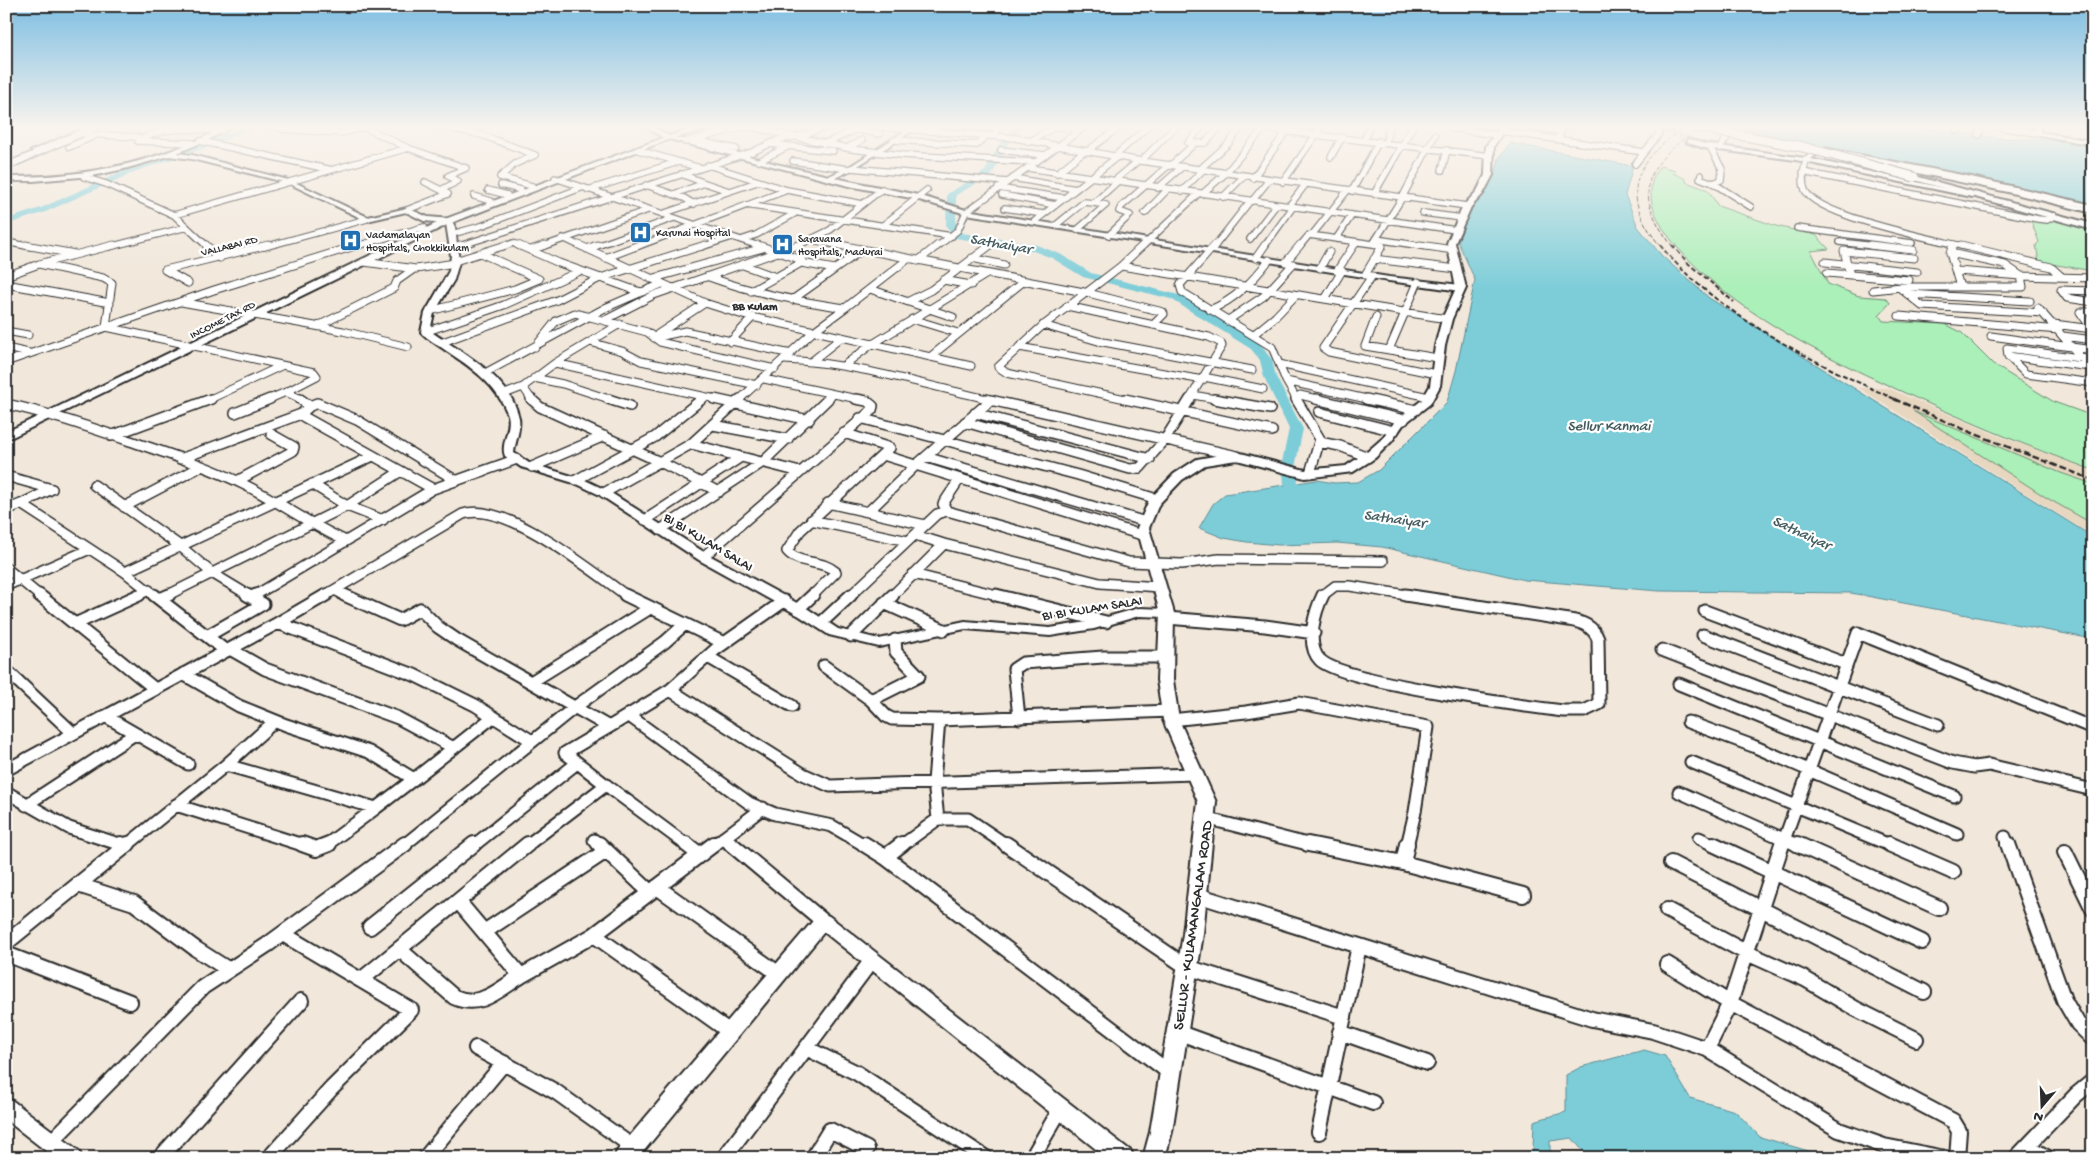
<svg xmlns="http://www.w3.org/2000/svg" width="2099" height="1164" viewBox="0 0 2099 1164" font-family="'Gochi Hand',sans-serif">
	<rect width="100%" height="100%" fill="#f1e7da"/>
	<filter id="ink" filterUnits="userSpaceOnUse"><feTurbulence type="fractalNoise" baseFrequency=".02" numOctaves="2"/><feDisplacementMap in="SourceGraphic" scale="10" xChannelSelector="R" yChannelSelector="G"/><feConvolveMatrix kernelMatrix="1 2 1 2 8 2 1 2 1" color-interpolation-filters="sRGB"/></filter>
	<g filter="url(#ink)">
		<path fill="#e7d6c0" d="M1859 388H1887L1999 436 2093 471V536Z"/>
		<path fill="#abefb9" stroke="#6b8d72" d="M1660 166 1675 170 1673 173 1686 179V182L1708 190 1718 206 1776 226 1816 235 1829 249 1811 251 1828 284 1859 296 1886 298 1890 303 1879 315 1883 321 1945 324 1961 332 1994 365 2054 402 2093 416V470C2025 446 1959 418 1894 388 1816 352 1735 312 1677 247 1658 225 1639 193 1660 166Z
			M2050 218 2093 228V271L2039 262 2036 245 2039 242 2031 221Z
			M1913 411 2061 473 2093 484V524L2047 498Z"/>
		<path fill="#7dcdd9" stroke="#5c8c93" d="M1702 126H1914L1998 138 2055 140 2093 147V206L1970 177Z
			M1510 143 1633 166 1625 195 1638 227 1662 256 1709 298 2093 537V639L1851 593 1659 591 1525 580 1382 547 1337 543 1279 545 1247 542 1224 538 1199 528 1213 504 1225 494 1317 480 1334 483 1358 482 1379 470 1447 402 1456 371 1475 280 1458 242 1471 207 1495 175 1499 158Z
			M1644 1050 1665 1056 1690 1098 1735 1111 1760 1137 1819 1154 1821 1158H1589L1572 1138 1550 1141V1151L1559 1158H1509L1533 1151 1534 1121 1566 1112V1075L1581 1067Z"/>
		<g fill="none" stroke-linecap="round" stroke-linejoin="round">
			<path stroke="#7dcdd9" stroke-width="5.5" d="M6 222 43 210 137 168 209 144 250 126"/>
			<path fill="#7dcdd9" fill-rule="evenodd" d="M1015 126H1023L1007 145 992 175 956 195V226L962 233 1034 244 1060 254 1091 273 1179 295 1259 343 1272 360 1276 377 1303 429 1296 462 1298 482 1315 497 1313 500H1303L1284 484 1282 462 1289 429 1264 377 1260 360 1251 349 1171 299 1083 277 1052 258 1028 249 955 238 946 226 947 194 985 171 999 144Z"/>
			<path stroke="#c9c1b7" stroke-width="7" stroke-dasharray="7 4" stroke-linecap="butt" d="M1669 130 1688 141"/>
			<defs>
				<path id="minor-far4" d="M275 126 282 129 340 133 370 126
					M438 126 482 135 535 155 515 164 500 177 532 186
					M746 126 852 149 902 155 1034 162
					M840 126 880 134
					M870 126 1015 138 1141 161 1467 206
					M965 126 999 129 994 136
					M1052 126 1082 129
					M1202 126 1188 143H1205L1221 126
					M1242 126 1490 156
					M1528 126 1562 131 1557 139
					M1923 126H1935
					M1994 126 2036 133
					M366 128 408 148 466 168 448 176 458 181 441 190 448 194 407 210
					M1451 128 1497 135
					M1500 131 1644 152
					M1957 131 1959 126
					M85 134 138 137
					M1979 135 1980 126
					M797 137 829 126
					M894 140 977 145 986 136
					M1365 140 1369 126
					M200 141 332 170
					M698 141 736 149
					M685 142 747 126
					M1029 142 1056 126
					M1386 142 1389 126
					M193 143 138 141C164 125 193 129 222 131
					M770 144 833 151
					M824 144 857 129
					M69 147 94 136
					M1710 147 1722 169 1721 180 1713 183
					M847 148 862 140
					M1720 148 1728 136
					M638 150 700 168
					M1001 150 1045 155
					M1086 152 1121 126
					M1114 157 1148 126
					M1331 157 1342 137
					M1806 160C1804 169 1801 181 1805 190 1815 216 1938 240 1966 247
					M759 161 787 147
					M793 161 848 169
					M1141 161 1176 126
					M1635 164 1659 134V130L1654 126
					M708 165 787 190 863 204
					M1170 166 1193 145
					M851 168 1007 182
					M1028 168 1456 230
					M1199 170 1228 144 1242 126
					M1442 170 1447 150
					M1803 172 2038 219 2047 220 2054 216
					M1057 173 1083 152
					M1701 175 1700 178 1713 183 1751 207
					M84 177 106 184 174 215 208 247
					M555 178 762 247
					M1013 178 1076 189
					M1253 178 1289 128
					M1114 181 1138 161
					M425 182 441 190
					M1283 182 1322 126
					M705 183 729 191
					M501 185 521 190
					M646 185 684 198 694 204
					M998 188 1064 198
					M1158 188 1182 167
					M488 190 507 195
					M588 190 678 162
					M1182 191 1203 170
					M1352 191 1379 141
					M674 194 705 183 681 174
					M1202 194 1225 174 1263 129
					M1374 194 1413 126
					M1002 195 1055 205
					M474 196 491 201
					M1223 197 1244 176
					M1252 201 1269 180
					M746 205 952 236
					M1289 206 1305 185
					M1005 208 1043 214
					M1145 213 1168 189
					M1423 213 1462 218
					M662 214 757 182
					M174 215 408 148
					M1035 221 1117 157
					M1056 225 1084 202 1094 203
					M882 226 927 190
					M1797 228 1912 243
					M327 230 367 219
					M1077 230 1106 205 1094 203 1117 182
					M452 234 481 226 581 188
					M1109 235 1130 215 1119 211 1121 207 1169 165
					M1312 235 1347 191
					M563 238 582 247
					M1250 239 1276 205
					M1336 239 1352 215
					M1376 239 1429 247
					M741 240 756 235 794 214
					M812 240 846 247
					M6 242 32 247
					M1840 242 1882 247
					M109 247 187 227
					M264 247 323 231
					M353 247 424 227
					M456 247 752 152 778 140 793 137
					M502 247 513 243 521 247
					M541 247 648 210
					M594 247 674 218
					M636 247 787 190
					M701 247 732 237
					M795 247 830 230 882 189
					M937 247 958 230 966 212 1086 126
					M1142 247 1198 194
					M1214 247 1250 201
					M1264 247 1293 207
					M1299 247 1309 235 1373 244
					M1353 247 1356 242
					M1382 247 1373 244 1402 198 1435 135"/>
				<path id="minor-far3" d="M25 245 75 254
					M206 245 220 258
					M518 245 559 263 637 291 642 292 662 284
					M579 245 705 303 743 315 971 366
					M758 245 802 260 798 264
					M840 245 1084 292 1163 312 1164 314 1153 325
					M1215 245 1180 285 1182 292 1272 347 1286 381 1371 400
					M1420 245 1453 250
					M1870 245 1913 250
					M1953 245 1950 253 2005 265 2021 276
					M1961 245 2051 267 2062 277
					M452 248 460 245
					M587 249 597 245
					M531 250 545 245
					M1950 253 1960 287
					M605 258 639 245
					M972 258 1004 265
					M1256 258 1265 245
					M1374 259 1457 269
					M455 261 506 245
					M918 261 938 245
					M364 262 416 269 455 263
					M1286 262 1300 245
					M1825 262 1917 272
					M39 264 103 278 112 283 106 327 314 372 317 376 286 392 303 400
					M743 265 776 277
					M1121 266 1447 319
					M1320 268 1329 252
					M1337 271 1354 245
					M1957 271 2021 276
					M1827 273 1909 280
					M1365 275 1382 246 1379 245
					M1850 275 1844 251 1914 258
					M6 276 39 264 114 245
					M1372 276 1323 348 1329 352 1436 374
					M709 277C753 293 798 301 845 308L908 259
					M651 279 763 248
					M943 280 971 285
					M188 283 165 270 268 245
					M6 284 110 303
					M1900 288 1922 306 2043 313
					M870 289 953 317
					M1873 290 1901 287H2023L2021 276 2093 278
					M751 291 801 263 835 269
					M2093 291 2061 290 2067 298 2093 302
					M1909 294 2030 301
					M1325 299 1342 271
					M792 300 862 250
					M909 301 931 290 988 247
					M181 302 343 331 408 347
					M1067 306 1209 337 1221 343 1222 346 1189 400
					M2038 308 2091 369
					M1210 310C1236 299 1252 282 1269 260
					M430 311 515 289 539 279 480 253
					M1899 316 2059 330
					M1376 317 1365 346 1438 358
					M912 319 958 333
					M605 320 654 295 798 245
					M1227 321 1264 296 1293 264
					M2054 324 2092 329 2080 312H2093
					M1043 325 1098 341 1252 370
					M318 326 394 288 397 281 414 269
					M6 331 28 335
					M425 332 504 305 580 271
					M658 334 705 303
					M1253 335 1275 317 1296 295
					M1991 336 2093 350
					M2063 336 2093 340
					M654 338 685 331 791 354
					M590 342 622 351 641 361 757 385
					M730 342 753 317
					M440 343 557 300 600 278 705 245
					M535 347 556 321 575 313 647 332 660 342 775 369
					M1019 347 1203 380
					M6 348 29 353
					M1389 350 1418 282
					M2008 356 2007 348 2087 359
					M930 357 1024 281
					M785 360C855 363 924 385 992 400
					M812 361 842 337
					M6 362 214 290 358 245
					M555 363 720 400
					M1279 364 1429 397
					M843 366 871 345 987 274
					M2090 367 2008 356 2026 374 2093 383
					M485 373 605 308 642 292
					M1204 377 1263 389
					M534 378 563 384 612 400
					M764 379 862 400
					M1286 381 1297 400
					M523 387 532 400
					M502 395 523 387 555 363 620 324
					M1193 395 1221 400
					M1300 395 1321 400
					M208 400 281 366
					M267 400 286 392
					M700 400 704 397
					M739 400 815 330 845 308
					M827 400 833 394
					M1130 400 1007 373 998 367 1040 328 1121 266 1143 245"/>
				<path id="minor-far2" d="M300 399 310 406 301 414 304 417 433 489 517 459
					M531 399 540 407 660 462 719 492
					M608 399 630 406
					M714 399 809 420
					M986 399 1237 456
					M1125 399 1272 431
					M1214 399 1270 409
					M1296 399 1320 439 1310 473
					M1316 399 1404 420
					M1366 399 1416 410
					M6 404C48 413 89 427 130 441 169 454 210 467 247 486 281 503 311 525 346 541
					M310 406 317 403 357 420 457 481
					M1319 412 1394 431
					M235 413 270 399
					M975 413 1150 459
					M860 418 1078 475 1157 499
					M965 422 1130 469 1140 468 1164 441 1190 399
					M713 425 788 439
					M111 436 211 399
					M1319 442 1340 446 1368 457
					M691 444 800 472
					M883 455 1145 536
					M926 457 1146 522
					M180 459 301 414
					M532 467 604 436
					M6 476 52 489 21 504
					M576 480 655 437 702 399
					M237 481 293 451 294 447 271 434
					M94 485 180 546 212 573 250 596
					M604 493 691 444 740 399
					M828 503 868 512
					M347 506 401 471
					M347 506 383 520
					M124 507 200 467
					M6 510 21 504 125 572 373 456
					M947 511 943 504 959 480
					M645 520 741 457
					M811 520 908 541
					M925 525 868 512 915 466 991 400
					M660 530 763 462 828 399
					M915 535 944 544
					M703 557 872 410 873 406 867 401 856 399
					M6 568 40 596
					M125 572 155 596
					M913 574 1001 596
					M6 586 90 549
					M334 590 347 596
					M136 596 149 590
					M166 596 347 506 312 484
					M254 596 433 489
					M324 596 463 514C505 500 592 571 627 596
					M812 596 836 572C822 559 800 566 787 551L800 531 890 448 844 433
					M850 596 937 514 947 511 1129 562 1182 564 1219 559 1383 561
					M892 596 944 544 1100 583 1160 587
					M1322 596 1335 586H1350L1413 596"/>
				<path id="minor-far1" d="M39 595 155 689
					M154 595 226 651
					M326 595 278 623 414 675 475 705 532 741
					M344 595 400 620 420 609 438 627 457 640 609 727 670 690
					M625 595 724 643
					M996 595 1106 622
					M1323 595C1315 611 1305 645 1320 660 1342 682 1523 706 1563 711H1584L1599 704 1598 639C1593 626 1582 622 1569 620L1405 595
					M252 597 256 595
					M160 599 169 595
					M784 601 716 649 670 690 803 774 830 786 1194 774
					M884 603 944 630
					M798 609 813 595
					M1705 611 1846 664
					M1167 618 1265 626 1314 633
					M821 623 851 595
					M75 624 139 595
					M1703 635 1938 725
					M207 636 263 604 247 595
					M851 636 893 595
					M895 640 896 652 919 676 871 700 886 716 892 719 939 720 1170 711
					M230 649 265 669 398 718 454 748
					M1662 650 1953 763 1974 767 1989 765 2093 790
					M708 657 792 706
					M824 666 871 700
					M6 670 73 733
					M183 674 239 706 286 725 369 752 414 779 493 717
					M531 682 650 608
					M1679 684 1954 796
					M628 715 749 803 775 814 832 826 866 846
					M105 716 188 764
					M1019 718 1014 669 1023 663 1103 657H1166
					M1171 720 1246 712 1299 703 1428 727 1415 812 1407 846
					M1688 722 1753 746 1957 834
					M1691 762 1892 846
					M226 765 275 721
					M6 770 278 623
					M606 785 565 753 609 727
					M6 792 69 828 125 846
					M1679 792 1799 846
					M26 805 135 734
					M176 805 306 846
					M1205 818 1315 846
					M938 819 934 782 939 720
					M2005 837 2008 846
					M723 838 732 846
					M1699 838 1716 846
					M594 840 600 846
					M126 846 226 765 376 808 414 779
					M325 846 376 808
					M403 846 575 707 665 642 684 625
					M473 846 577 763
					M526 846 606 785 688 846
					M713 846 763 808
					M901 846 938 819H968L1008 846
					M1782 846 1858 633 2093 728"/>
				<path id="minor" d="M121 844 126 846
					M302 844 316 849 329 844
					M599 844 650 892
					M686 844 700 855
					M714 844 594 935 730 1032
					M731 844 823 921
					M864 844 885 857 1170 1073
					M1006 844 1187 967 1344 1017
					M1308 844 1403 863 1407 844
					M1713 844 1922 942
					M1782 844 1730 1003 1953 1121 1959 1131 1957 1158
					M1797 844 1939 908
					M1889 844 1953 872
					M2008 844 2064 1000 2078 1024 2093 1039
					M2065 852 2093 909
					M885 857 902 844
					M1403 863 1523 895
					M1671 863 1924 992
					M78 885 134 903 196 949 229 970
					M657 887 779 974
					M1197 895 1592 1019 1653 1031 1707 1049 1730 1003 1667 964
					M1667 910 1747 953 1805 979 1856 1009 1916 1039
					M370 927 474 844
					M484 932 606 851
					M6 943 128 844
					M399 949 454 997C481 1009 498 990 521 976L458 901
					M6 954 130 1002
					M521 976 594 935
					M361 980 528 844
					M1177 1032 1373 1103
					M1340 1032 1427 1063
					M476 1048 556 1092 633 1147
					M806 1048 857 1073 986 1158
					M1707 1049 1839 1130 1884 1146 1945 1158
					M1319 1132 1359 946
					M51 1142 203 987 267 945 405 844
					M2028 1147 2048 1158
					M160 1158 301 1001
					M269 1158 331 1089 411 1010 283 934
					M425 1158 504 1063
					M724 1158 872 960
					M813 1158 830 1130 867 1149
					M1032 1158 1061 1108
					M2016 1158 2076 1095 2093 1081"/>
				<path id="tertiary" d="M226 126H233L208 140 177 153 192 155 292 181 368 217 407 208 428 217 451 219 455 227 459 262 454 280 434 313 430 331C462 353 510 376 519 418 521 430 515 442 514 453L529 463 585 480 608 491 707 554 808 609 838 629 879 639 965 621 1050 628 1093 621 1139 608 1167 609 1173 613 1167 617 1139 616 1094 629 1050 636 965 629 879 647 829 635 798 615 699 560 600 495 577 484 521 467 505 456C500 444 512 429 508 415 497 385 471 367 445 350 437 344 427 339 421 332L425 313 449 271 451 256 446 223 424 221 406 212 367 221 288 183 192 159 169 156 124 169 92 176 33 181H6V177C84 178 158 163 226 126Z
					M913 126H920L853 169 835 178 918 195 966 210 1389 277 1461 285 1465 288 1461 291 1389 281 966 214 916 199 849 186 665 138 668 136 718 147 776 164 829 176 849 167Z
					M1477 126H1497L1505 128 1502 130Z
					M1657 126H1664L1672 130 1667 131Z
					M2034 126H2040V132L2093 141V145L2034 134Z
					M1688 139 1705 144 1805 158 1812 152 1828 151 1830 152V154L1816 155 1811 159 1976 195 1972 197 1796 160 1704 148 1686 142Z
					M1863 158 2003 187 2093 209V213L2003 191 1861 161V159Z
					M823 914 829 916 1131 1151 1134 1158H1107L824 932 638 1158H614L617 1151 817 916Z
					M6 1098 13 1101 79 1151 82 1158H55L6 1120Z"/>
				<path id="secondary" d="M89 126H97L38 153 31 151Z
					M645 126H652L669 136 691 129 731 126 692 133 670 139 451 223 6 440V432L445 219 663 138Z
					M1501 126H1507L1494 146 1493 175 1483 194 1471 207 1455 243 1466 288 1452 319 1445 346 1440 386 1430 404 1403 425 1392 441 1375 458 1353 472 1305 478 1237 460 1205 465 1182 480 1159 504 1149 528 1174 613 1173 680 1179 720 1216 802 1203 934 1172 1132 1165 1158H1143L1150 1132 1183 934 1198 802 1163 720 1157 680 1160 613 1137 528 1149 500 1174 474 1197 459 1237 452 1305 470 1346 466 1367 452 1384 437 1395 421 1422 400 1430 386 1435 346 1442 319 1456 288 1447 243 1463 206 1477 191 1485 175 1486 146Z
					M1824 148 1967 176 2093 205V209L1967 180 1827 152Z"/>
				<path id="primary" d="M1911 175 2093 224V230L1911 179Z"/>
				<path id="trunk" d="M94 126H105L6 170V163Z"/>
			</defs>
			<use href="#minor-far4" stroke="#2b2b2b" stroke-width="8"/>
			<use href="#minor-far3" stroke="#2b2b2b" stroke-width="9"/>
			<use href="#minor-far2" stroke="#2b2b2b" stroke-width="12"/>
			<use href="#minor-far1" stroke="#2b2b2b" stroke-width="15"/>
			<use href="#minor" stroke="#2b2b2b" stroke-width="18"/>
			<use href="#tertiary" stroke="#2b2b2b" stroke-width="4"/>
			<use href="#secondary" stroke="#2b2b2b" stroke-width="4"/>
			<use href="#primary" stroke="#2b2b2b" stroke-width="4"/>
			<use href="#trunk" stroke="#2b2b2b" stroke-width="3"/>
			<use href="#minor-far4" stroke="#fff" stroke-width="5.5"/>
			<use href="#minor-far3" stroke="#fff" stroke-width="7"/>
			<use href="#minor-far2" stroke="#fff" stroke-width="9"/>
			<use href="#minor-far1" stroke="#fff" stroke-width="11"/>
			<use href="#minor" stroke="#fff" stroke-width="14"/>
			<use href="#tertiary" fill="#fff" fill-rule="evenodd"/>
			<use href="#secondary" fill="#fff" fill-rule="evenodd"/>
			<use href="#primary" fill="#fff" fill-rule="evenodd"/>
			<use href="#trunk" fill="#fff" fill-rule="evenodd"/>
			<path stroke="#2b2b2b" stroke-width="1" stroke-dasharray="4.5 2" stroke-linecap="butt" d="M1661 247C1617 192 1634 163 1686 126
				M1673 247C1628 188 1648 164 1701 126"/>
			<path stroke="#2b2b2b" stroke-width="2" stroke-dasharray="5 2.5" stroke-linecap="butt" d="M1660 245C1714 313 1818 365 1897 400
				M1672 245 1689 264 1734 302"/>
			<path stroke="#2b2b2b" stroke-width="2.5" stroke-dasharray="7 3" stroke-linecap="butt" d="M1894 399 1970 432 2093 480"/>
			<defs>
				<path id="primary-bridge" d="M1692 126 1803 147 1914 177"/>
			</defs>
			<use href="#primary-bridge" stroke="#2b2b2b" stroke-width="11" stroke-linecap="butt"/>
			<use href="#primary-bridge" stroke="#fff" stroke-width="9"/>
		</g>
	</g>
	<linearGradient id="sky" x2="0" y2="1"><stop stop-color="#7dbee2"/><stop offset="0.44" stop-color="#f9f4ee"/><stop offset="1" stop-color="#f9f4ee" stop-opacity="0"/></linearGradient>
	<rect width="2099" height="289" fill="url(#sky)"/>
	<defs>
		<symbol id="hospital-square" viewBox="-11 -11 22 22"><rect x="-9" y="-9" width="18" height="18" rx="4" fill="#1f6fb2" stroke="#fff"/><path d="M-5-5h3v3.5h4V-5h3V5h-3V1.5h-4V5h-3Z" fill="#fff"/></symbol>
	</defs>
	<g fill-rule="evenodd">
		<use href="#hospital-square" x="628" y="220" width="25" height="25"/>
		<use href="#hospital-square" x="338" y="228" width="25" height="25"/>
		<use href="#hospital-square" x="770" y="232" width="25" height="25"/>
	</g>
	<g text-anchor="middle" stroke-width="4.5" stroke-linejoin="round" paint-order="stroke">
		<g font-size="11" fill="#2b2b2b" stroke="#fff" text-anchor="start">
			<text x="656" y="236">Karunai Hospital</text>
			<text x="366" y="238">Vadamalayan<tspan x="366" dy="13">Hospitals, Chokkikulam</tspan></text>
			<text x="798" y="242">Saravana<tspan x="798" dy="13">Hospitals, Madurai</tspan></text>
		</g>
		<g font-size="11" fill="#2b2b2b" stroke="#fff">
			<text transform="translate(229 245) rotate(-14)" y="4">VALLABAI RD</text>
			<text transform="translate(222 319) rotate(-27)" y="4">INCOME TAX RD</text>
		</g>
		<g font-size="12" font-weight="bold" fill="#2b2b2b" stroke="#fff">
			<text x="755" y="310">BB Kulam</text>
		</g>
		<g font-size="14" fill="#2b2b2b" stroke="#fff">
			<text transform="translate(709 541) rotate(31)" y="5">BI BI KULAM SALAI</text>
			<text transform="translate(1092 607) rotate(-9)" y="5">BI BI KULAM SALAI</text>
		</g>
		<g font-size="15" font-style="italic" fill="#445c5f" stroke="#fff">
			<text transform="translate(1001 243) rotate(10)" y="5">Sathaiyar</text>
			<text x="1609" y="430">Sellur Kanmai</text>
			<text transform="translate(1395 518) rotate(8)" y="5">Sathaiyar</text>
			<text transform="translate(1802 532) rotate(25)" y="5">Sathaiyar</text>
		</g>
		<g font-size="16" fill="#2b2b2b" stroke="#fff">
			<text transform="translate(1191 925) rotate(-82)" y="6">SELLUR - KULAMANGALAM ROAD</text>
		</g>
	</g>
	<rect width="2099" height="1164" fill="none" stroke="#fff" stroke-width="25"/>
	<rect x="12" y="12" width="2074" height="1139" fill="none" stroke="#2b2b2b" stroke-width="2" filter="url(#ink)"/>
	<g transform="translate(2042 1106) rotate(199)" stroke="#ffffff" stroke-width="4" paint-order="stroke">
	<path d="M0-4L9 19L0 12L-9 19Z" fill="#2b2b2b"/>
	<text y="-8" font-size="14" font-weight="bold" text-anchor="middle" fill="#2b2b2b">N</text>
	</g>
</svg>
